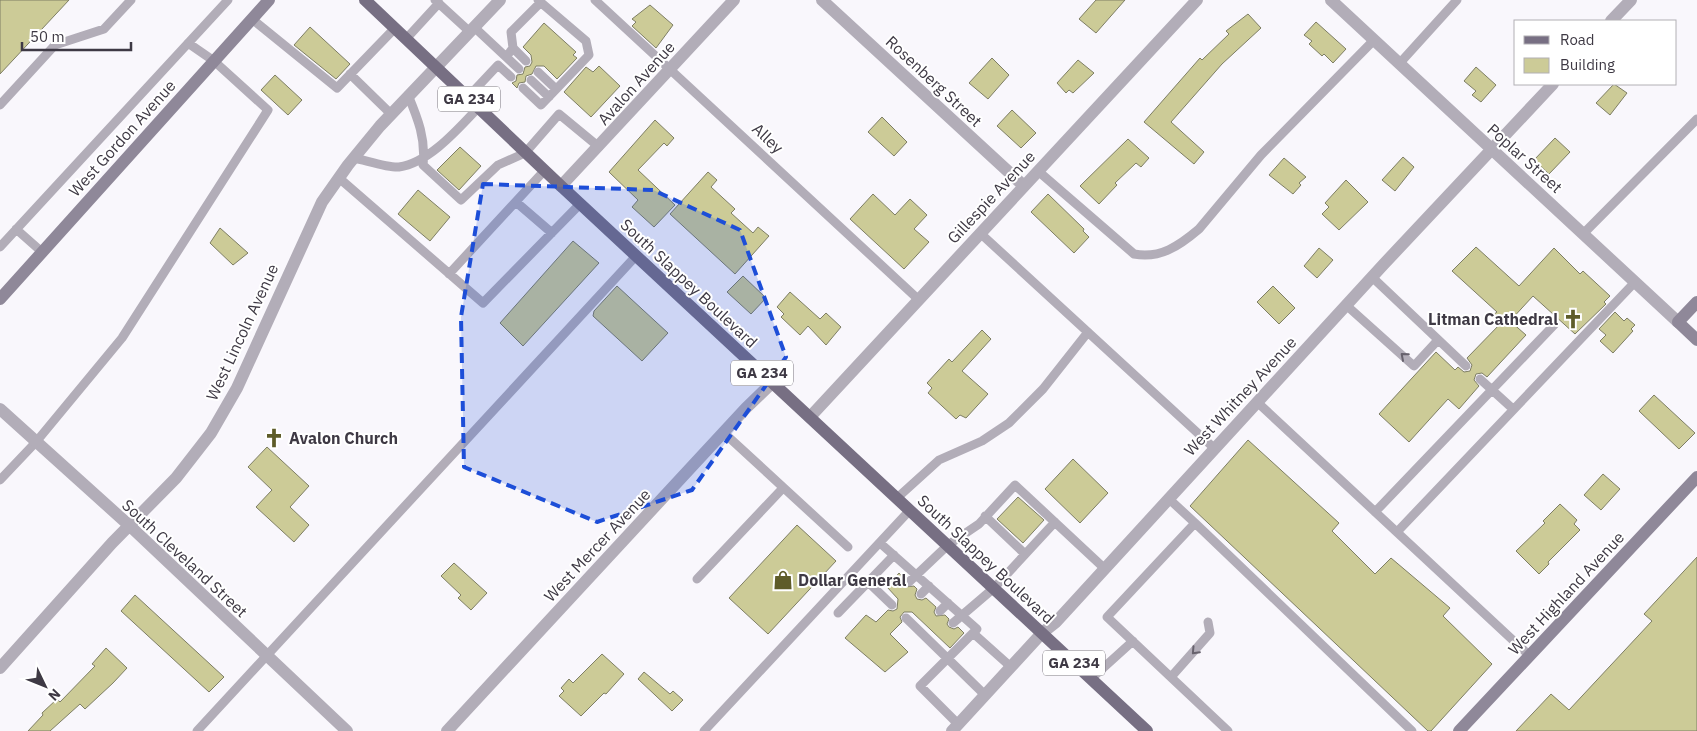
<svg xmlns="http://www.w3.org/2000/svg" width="1697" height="731" viewBox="0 0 1697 731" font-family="'IBM Plex Sans',sans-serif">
	<rect width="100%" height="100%" fill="#f9f7fc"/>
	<path fill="#cccb97" stroke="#7e7e64" d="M0 0H69L0 74Z
		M1096 0H1125L1096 33 1079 19Z
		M650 5 673 25 656 48 632 26 636 22 632 19Z
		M1248 14 1261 28 1222 64 1171 122 1204 152 1194 164 1144 122 1200 58 1202 60 1229 34 1226 31Z
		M1316 22 1346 49 1333 63 1324 54 1322 56 1309 44 1312 41 1304 35Z
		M544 23 576 52 573 55 577 58 557 79 544 66H536L532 74 526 76 525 82 519 83 517 88 512 83 516 81 517 75 523 74 525 67 530 66 532 62 531 55 523 47Z
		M310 27 350 64 336 79 294 45Z
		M992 58 1009 75 988 99 969 83Z
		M1078 60 1094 73 1073 93 1069 90 1066 93 1057 83Z
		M599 66 620 86 591 117 564 92 586 67 593 72Z
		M1476 67 1496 85 1481 102 1472 95 1476 91 1464 81Z
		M275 75 302 100 288 115 261 90Z
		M1614 84 1627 93 1610 115 1596 103Z
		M1012 110 1036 133 1021 148 997 126Z
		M882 117 907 142 894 156 868 132Z
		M655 120 674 138 667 146 664 143 638 170 675 205 654 227 632 207 638 200 609 172Z
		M1555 138 1570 152 1549 174 1534 160Z
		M1128 139 1149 158 1141 167 1136 163 1115 183 1117 185 1099 204 1080 186Z
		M460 147 481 166 459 190 437 170Z
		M1403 157 1414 167 1395 191 1382 180Z
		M1284 158 1306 177 1299 183 1301 185 1293 194 1269 175Z
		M708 172 717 180 711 187 735 209 731 213 753 233 758 227 769 236 735 274 670 214Z
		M1346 180 1368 202 1339 230 1322 214 1329 207 1325 203Z
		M418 190 450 217 430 241 398 214Z
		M873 194 895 215 910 199 927 215 914 229 929 242 904 269 850 219Z
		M1048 194 1084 229 1083 231 1089 237 1074 253 1031 212Z
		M220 228 248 253 233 265 210 243Z
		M573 241 599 263 523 346 500 323Z
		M1476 247 1519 286 1554 248 1580 274 1583 271 1610 296 1604 302 1606 304 1575 334 1533 296 1510 321 1526 335 1487 377 1482 373 1476 374 1474 380 1479 386 1459 409 1448 399 1409 442 1379 414 1436 352 1455 370 1458 367 1464 372 1470 371 1472 365 1467 358 1502 322 1493 315 1497 312 1452 271Z
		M1319 248 1333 260 1317 278 1304 266Z
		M743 276 766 298 751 314 727 292Z
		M617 286 668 333 642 361 593 316 594 311Z
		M1273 286 1295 308 1279 324 1257 302Z
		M790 292 820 319 826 313 841 327 826 345 808 326 800 335 781 317 784 314 777 307Z
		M1615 312 1624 321 1627 318 1635 325 1631 329 1633 331 1613 353 1600 341 1606 335 1599 329Z
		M982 330 991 339 962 371 988 394 966 418 960 415 956 419 928 393 932 388 927 383 949 359 952 362Z
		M1654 395 1695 433 1679 449 1639 411Z
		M1248 440 1339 523 1332 531 1375 574 1391 558 1450 608 1443 616 1492 664 1431 731H1428L1190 506Z
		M267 447 309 486 290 507 309 525 294 542 256 507 272 490 248 467Z
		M1073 459 1108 493 1080 523 1045 489Z
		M1603 474 1620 489 1601 510 1584 495Z
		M1018 497 1044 520 1023 543 997 519Z
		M1560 504 1577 520 1574 524 1580 530 1548 562 1549 564 1539 574 1516 551 1545 523 1543 521Z
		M797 525 836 561 768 634 729 598Z
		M1697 557V731H1516L1551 694 1569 710 1652 621 1644 614Z
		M454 563 487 593 471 610 458 598 461 595 441 576Z
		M899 573 904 578 903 583 905 587 914 586 917 589 915 595 917 599 922 600 926 598 936 607 934 612 936 616 945 615 949 619 947 624 949 627 954 629 958 627 964 633 950 648 912 612H904L900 617 902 622 890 634 908 652 885 672 845 638 866 615 876 622 888 610 893 611 897 609 898 599 887 587Z
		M135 595 224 677 209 692 121 611Z
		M106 648 127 668 113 683 85 709 80 704 50 731H28L43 715 42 713 57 699 60 702 95 666 92 664Z
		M602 654 624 674 606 694 604 693 581 716 559 696 564 691 561 688 569 679 573 683Z
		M644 672 670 694 673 691 683 700 672 711 638 679Z"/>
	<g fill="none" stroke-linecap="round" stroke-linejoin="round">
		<path stroke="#b2adb8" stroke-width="9" d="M435 0 470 32
			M595 0 919 300
			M252 19 337 88 395 28
			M474 27 519 69
			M406 39 439 3
			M513 48 511 32 541 2
			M510 52 513 48 526 61
			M1399 64 1457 0
			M538 72 556 89
			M350 74 391 114
			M531 80 549 97
			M523 88 541 105 589 55 586 41 538 0
			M408 95C418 119 426 139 423 165L461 200 498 165 525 153 559 114 599 147
			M467 98 498 65 511 77
			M0 105 55 45 104 29 131 0
			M354 158C365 160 388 168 399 167 429 163 459 128 478 108
			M1038 171 1134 254C1160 259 1179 246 1199 229L1261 155 1374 40
			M339 178 483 303 580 204
			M516 202 552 233
			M16 229 42 252
			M980 233 1214 448
			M1583 234 1697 119
			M0 247 228 0
			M449 274 544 171
			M1372 277 1466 366
			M1346 305 1414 366 1438 340
			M1480 379 1513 409
			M1257 402 1530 656
			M723 432 848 547
			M0 480 36 442 122 338 268 110 214 61 188 43
			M897 498 939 460 982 441 1009 423 1043 389 1088 332
			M1168 498 1195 523
			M1375 512 1555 324
			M985 516 1025 554
			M1397 532 1635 282
			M880 543 977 629 973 633 1011 667
			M697 579 783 488
			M909 582 948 545 979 524 1015 485 1104 568
			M921 594 929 586
			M892 605 868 582 894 555
			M940 611 948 603
			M838 613 868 582
			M906 618 985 695
			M953 623 994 588 1055 522
			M1171 677 1210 633 1208 622
			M1091 679 1133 641
			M958 724 920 686 973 633
			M197 731 636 256
			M704 731 910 510
			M1228 731 1107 617 1195 523 1412 731"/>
		<path stroke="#b2adb8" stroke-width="12" d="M822 0 1024 186
			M1331 0 1678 322
			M1611 21 1631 0
			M561 186 734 0
			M0 409 131 527 347 731
			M810 417 1197 0
			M0 668 112 543 176 478 211 433 237 388 322 202 348 165 380 126 500 0
			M447 731 746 408 772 383
			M952 731 1042 633 1056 622 1383 265 1553 84"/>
		<path stroke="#8f8899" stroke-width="12" d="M0 299 269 0
			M1697 302 1678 322 1697 340
			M1459 731 1697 477"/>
		<path stroke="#776f83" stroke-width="12" d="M365 0 561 186 1147 731"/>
	</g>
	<defs><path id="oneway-chevron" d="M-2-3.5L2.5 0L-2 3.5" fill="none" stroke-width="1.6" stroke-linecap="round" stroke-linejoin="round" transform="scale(1.25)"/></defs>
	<g stroke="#67626d">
		<use href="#oneway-chevron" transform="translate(1404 356) rotate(-139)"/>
		<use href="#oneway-chevron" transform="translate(1195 651) rotate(133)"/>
	</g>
	<path fill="#1d4ed8" fill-opacity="0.2" stroke="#1d4ed8" stroke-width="4" stroke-dasharray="10 6" stroke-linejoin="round" d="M483 184 653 190 740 230 786 357 692 490 597 522 464 467 461 317Z"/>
	<defs>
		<symbol id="church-bare" viewBox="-9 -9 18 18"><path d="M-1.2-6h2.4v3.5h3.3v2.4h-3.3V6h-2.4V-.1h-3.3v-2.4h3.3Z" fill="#5e5c29" stroke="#fff" stroke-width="2.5" paint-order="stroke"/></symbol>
		<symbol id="shop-bare" viewBox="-9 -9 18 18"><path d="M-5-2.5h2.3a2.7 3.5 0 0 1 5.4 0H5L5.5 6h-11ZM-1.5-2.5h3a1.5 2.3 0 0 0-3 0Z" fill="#5e5c29" stroke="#fff" stroke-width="2.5" paint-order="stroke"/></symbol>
	</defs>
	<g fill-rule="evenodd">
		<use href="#church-bare" x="1559" y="305" width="28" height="28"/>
		<use href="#church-bare" x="260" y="424" width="28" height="28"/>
		<use href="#shop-bare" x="769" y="566" width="28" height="28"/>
	</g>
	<g text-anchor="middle" stroke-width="4" stroke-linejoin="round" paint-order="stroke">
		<g fill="#fff" stroke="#78747c" stroke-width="1">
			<rect x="438" y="86.5" width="62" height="25" rx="4"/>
			<rect x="731" y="360.5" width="62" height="25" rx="4"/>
			<rect x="1043" y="650.5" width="62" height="25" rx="4"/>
		</g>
		<g font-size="15" font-weight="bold" fill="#3e3944">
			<text x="469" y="104">GA 234</text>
			<text x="762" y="378">GA 234</text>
			<text x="1074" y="668">GA 234</text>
		</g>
		<g font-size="16" fill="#3e3944" stroke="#fff">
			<text transform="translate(934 81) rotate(43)" y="6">Rosenberg Street</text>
			<text transform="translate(636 83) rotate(-48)" y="6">Avalon Avenue</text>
			<text transform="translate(122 138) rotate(-48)" y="6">West Gordon Avenue</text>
			<text transform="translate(768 138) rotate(43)" y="6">Alley</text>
			<text transform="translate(1525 158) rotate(42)" y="6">Poplar Street</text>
			<text transform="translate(991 197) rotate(-47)" y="6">Gillespie Avenue</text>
			<text transform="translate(689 283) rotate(43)" y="6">South Slappey Boulevard</text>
			<text transform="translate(242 332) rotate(-65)" y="6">West Lincoln Avenue</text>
			<text transform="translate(1240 396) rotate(-47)" y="6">West Whitney Avenue</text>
			<text transform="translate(597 545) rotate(-47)" y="6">West Mercer Avenue</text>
			<text transform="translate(185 558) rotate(43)" y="6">South Cleveland Street</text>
			<text transform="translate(986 559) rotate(43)" y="6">South Slappey Boulevard</text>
			<text transform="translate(1566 593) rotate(-47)" y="6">West Highland Avenue</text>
		</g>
		<g font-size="16" font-weight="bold" fill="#3e3944" stroke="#fff" text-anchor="start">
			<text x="1558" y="325" text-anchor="end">Litman Cathedral</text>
			<text x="289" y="444">Avalon Church</text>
			<text x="798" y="586">Dollar General</text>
		</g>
	</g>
	<rect x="1514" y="20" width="162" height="65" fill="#ffffff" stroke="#b2b0b4"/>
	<rect x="1524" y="36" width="25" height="8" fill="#776f83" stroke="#b2b0b4"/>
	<text x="1560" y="45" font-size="15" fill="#3e3944">Road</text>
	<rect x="1524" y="58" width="25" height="15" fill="#cccb97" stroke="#b2b0b4"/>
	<text x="1560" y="70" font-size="15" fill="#3e3944">Building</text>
	<g transform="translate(45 686) rotate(133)" stroke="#ffffff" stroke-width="4" paint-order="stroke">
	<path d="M0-4L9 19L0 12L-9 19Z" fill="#3e3944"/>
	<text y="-8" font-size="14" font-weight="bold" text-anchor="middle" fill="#3e3944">N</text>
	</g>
	<path d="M22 42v8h109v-8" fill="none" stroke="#3e3944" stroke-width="2.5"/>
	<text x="30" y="42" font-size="15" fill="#3e3944" stroke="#ffffff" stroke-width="4" paint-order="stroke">50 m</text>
</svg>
